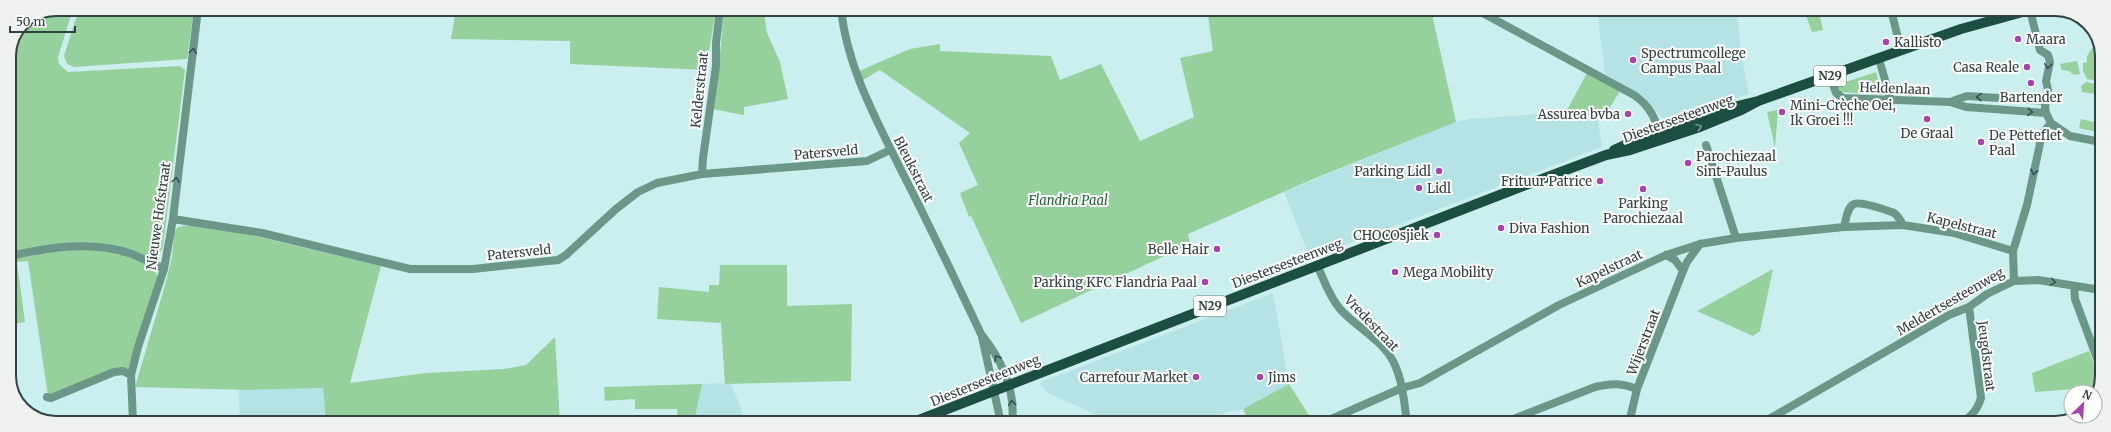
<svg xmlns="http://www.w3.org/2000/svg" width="2111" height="432" viewBox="0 0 2111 432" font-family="Merriweather,serif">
	<rect width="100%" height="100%" fill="#cbeeef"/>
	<path fill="#b5e2e4" d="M1597 10H1738L1740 47 1749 94 1709 106 1669 123 1665 121 1643 97 1605 74Z
		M1596 110 1602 147 1310 258 1284 192 1456 122 1469 119Z
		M1273 293 1289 384 1243 409 1229 411 1205 423H1114L1048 393 1041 386V382Z
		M731 383 746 422H694L702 384Z
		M323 388 326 422H240L239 390Z"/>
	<path fill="#96d19d" d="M56 9H73L58 57 59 64 68 72 180 66 185 70 164 238 162 250 151 259 158 278 128 370 48 396 28 261 17 262 25 322 9 325V56L23 23Z
		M79 9H194L187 59 74 67 67 64 64 56Z
		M456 9H716L706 70 570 64V41L451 39Z
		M724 9H785V13H764L767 33 780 62 788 99 744 107V115L712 109 719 66Z
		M1207 9 1431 10 1456 122 1313 179 1188 234 1190 244 1021 323 971 216 969 217 960 193 978 185 959 143 970 133 880 70 863 80 859 71 910 49 940 44V51L1051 56 1060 80 1101 64 1140 141 1194 117 1180 58 1213 51Z
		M1804 10H1818L1823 30 1812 32Z
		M2094 45 2100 46 2102 50V82L2087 79 2083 71V63L2087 62V56Z
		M2077 61 2080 74 2074 75 2069 71 2062 70 2060 64Z
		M1876 72 1881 88 1886 91 1885 95 1839 92 1837 85Z
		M1587 73 1620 91 1609 109 1566 112Z
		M2086 82 2102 85V95L2082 92 2081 86Z
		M1778 110 1775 148 1767 112Z
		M2081 119 2099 123 2102 133 2079 128Z
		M190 225 247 234 381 266 350 383 426 373 505 369 526 365 555 337 560 422H326L323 388 248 390 135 387 165 285 172 257 174 232 178 227Z
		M720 265H787V306L852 304 851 381 725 384 721 323 657 319 659 287 709 292V285H719Z
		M1773 269 1760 331 1753 336 1697 311Z
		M2089 351 2101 382 2100 387 2035 392 2032 373Z
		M702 384 694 422H678L677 409H635V399L605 401 604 387Z
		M1289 384 1314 423H1250L1243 409Z"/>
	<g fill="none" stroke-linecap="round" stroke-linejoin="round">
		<path stroke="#6b9789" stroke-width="8" d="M841 9C847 67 876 119 901 170 929 224 955 279 981 334 1001 359 1016 390 1012 423
			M1477 10 1634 95C1650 106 1655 118 1661 136
			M1891 10 1901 50
			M2030 10 2040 50 2048 55 2050 62 2046 81 2048 90 2045 106 2046 113 2051 123 2070 136 2101 142
			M1879 59 1891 101
			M1830 76 1836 93 1843 98 1950 102 1966 107 2046 113
			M1950 102 1967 96 2046 101
			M1706 145 1736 238
			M702 174 703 158 716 66V43L720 9
			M173 219 262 233 410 269H473L558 260 566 255 616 209 638 192 657 183 702 174 867 161 890 150
			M1844 227C1846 220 1847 207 1854 204 1860 201 1887 210 1894 213 1898 216 1901 221 1903 225
			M1666 255 1675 260 1683 271
			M9 256C43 249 78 242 113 249 131 252 148 261 164 269
			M1317 265C1324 280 1329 296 1340 309 1356 327 1383 340 1394 363 1403 382 1404 402 1407 423
			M2014 281 2013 251 2027 205 2042 134 2051 123
			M2074 286 2075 299 2101 369
			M982 337 1001 423
			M47 397 51 398 114 372 123 371 131 375
			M133 422 131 375 138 347 164 269 173 219 198 9
			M1322 423 1402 388 1420 383 1559 305 1666 255 1700 244 1736 238 1844 227 1903 225 1954 233 2013 251
			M1503 423 1595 387C1612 383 1622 383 1637 389
			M1629 423 1637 389 1683 271 1687 262 1700 244
			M1762 423 1949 315 1969 307 1987 294 2014 281 2038 280 2101 290
			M1961 423C1971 416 1977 411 1981 398L1969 307"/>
		<path stroke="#1c4e41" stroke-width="10" d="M1614 150 1647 135 1709 113 1758 101 1961 29 2030 10
			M911 423 1510 191 1606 155 1630 150 1697 128 1741 110 1758 101"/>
	</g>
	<defs><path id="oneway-chevron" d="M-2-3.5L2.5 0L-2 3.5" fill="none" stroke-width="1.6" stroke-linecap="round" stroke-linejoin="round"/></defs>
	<g stroke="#3b4d4c">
		<use href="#oneway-chevron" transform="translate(193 51) rotate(-83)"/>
		<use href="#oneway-chevron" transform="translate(2048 66) rotate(96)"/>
		<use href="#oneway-chevron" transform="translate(1979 97) rotate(-176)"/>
		<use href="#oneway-chevron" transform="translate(2030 112) rotate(4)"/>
		<use href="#oneway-chevron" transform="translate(2034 172) rotate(102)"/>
		<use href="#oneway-chevron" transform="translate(176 180) rotate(-83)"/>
		<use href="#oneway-chevron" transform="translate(2053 282) rotate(9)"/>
		<use href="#oneway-chevron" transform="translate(997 358) rotate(-119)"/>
		<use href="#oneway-chevron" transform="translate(1012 403) rotate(-96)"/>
	</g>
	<use stroke="#77958d" href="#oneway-chevron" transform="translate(1699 127) rotate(-21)"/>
	<g fill="#a544ab" stroke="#fff" stroke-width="1.5">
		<circle cx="2018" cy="39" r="4"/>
		<circle cx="1886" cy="42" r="4"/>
		<circle cx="1633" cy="60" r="4"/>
		<circle cx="2027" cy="67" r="4"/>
		<circle cx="2031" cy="83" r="4"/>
		<circle cx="1782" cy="112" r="4"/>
		<circle cx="1628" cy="114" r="4"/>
		<circle cx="1927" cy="119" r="4"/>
		<circle cx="1981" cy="142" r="4"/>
		<circle cx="1688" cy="163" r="4"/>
		<circle cx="1439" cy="171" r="4"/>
		<circle cx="1600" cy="181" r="4"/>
		<circle cx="1419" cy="188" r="4"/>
		<circle cx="1643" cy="189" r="4"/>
		<circle cx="1501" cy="228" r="4"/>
		<circle cx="1437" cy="235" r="4"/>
		<circle cx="1217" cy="249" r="4"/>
		<circle cx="1395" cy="272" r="4"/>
		<circle cx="1205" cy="282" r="4"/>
		<circle cx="1196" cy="377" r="4"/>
		<circle cx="1260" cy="377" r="4"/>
	</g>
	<g text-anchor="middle" stroke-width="4" stroke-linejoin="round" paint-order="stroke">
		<g fill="#fff" stroke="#70797a" stroke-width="1">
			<rect x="1814" y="66" width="32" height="20" rx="3"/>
			<rect x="1194" y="296" width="32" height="20" rx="3"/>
		</g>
		<g font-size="12" font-weight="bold" fill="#324041">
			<text x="1830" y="80">N29</text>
			<text x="1210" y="310">N29</text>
		</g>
		<g font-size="13" fill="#324041" stroke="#fff" text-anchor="start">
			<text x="2026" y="44">Maara</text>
			<text x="1894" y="47">Kallisto</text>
			<text x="1641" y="58">Spectrumcollege<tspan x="1641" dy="15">Campus Paal</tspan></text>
			<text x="2019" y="72" text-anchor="end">Casa Reale</text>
			<text x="2031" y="102" text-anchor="middle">Bartender</text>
			<text x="1790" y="110">Mini-Crèche Oei,<tspan x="1790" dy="15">Ik Groei !!!</tspan></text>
			<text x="1620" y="119" text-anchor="end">Assurea bvba</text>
			<text x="1927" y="138" text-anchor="middle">De Graal</text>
			<text x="1989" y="140">De Petteflet<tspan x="1989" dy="15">Paal</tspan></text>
			<text x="1696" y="161">Parochiezaal<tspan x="1696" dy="15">Sint-Paulus</tspan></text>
			<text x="1431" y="176" text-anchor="end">Parking Lidl</text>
			<text x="1592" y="186" text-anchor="end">Frituur Patrice</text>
			<text x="1427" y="193">Lidl</text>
			<text x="1643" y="208" text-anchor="middle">Parking<tspan x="1643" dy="15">Parochiezaal</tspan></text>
			<text x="1509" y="233">Diva Fashion</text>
			<text x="1429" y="240" text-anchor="end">CHOCOsjiek</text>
			<text x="1209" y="254" text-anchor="end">Belle Hair</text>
			<text x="1403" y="277">Mega Mobility</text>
			<text x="1197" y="287" text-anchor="end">Parking KFC Flandria Paal</text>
			<text x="1188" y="382" text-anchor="end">Carrefour Market</text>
			<text x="1268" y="382">Jims</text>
		</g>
		<g font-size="13" fill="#324041" stroke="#fff">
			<text transform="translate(1895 88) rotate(2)" y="5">Heldenlaan</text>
			<text transform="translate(699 90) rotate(-84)" y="5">Kelderstraat</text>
			<text transform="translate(1678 118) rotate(-20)" y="5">Diestersesteenweg</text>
			<text transform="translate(826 152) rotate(-5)" y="5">Patersveld</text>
			<text transform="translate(914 169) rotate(63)" y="5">Bleukstraat</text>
			<text transform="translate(158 216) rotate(-82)" y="5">Nieuwe Hofstraat</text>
			<text transform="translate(1962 225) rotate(14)" y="5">Kapelstraat</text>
			<text transform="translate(519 252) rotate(-6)" y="5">Patersveld</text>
			<text transform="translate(1287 263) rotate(-21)" y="5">Diestersesteenweg</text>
			<text transform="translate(1609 268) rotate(-25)" y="5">Kapelstraat</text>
			<text transform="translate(1950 301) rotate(-30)" y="5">Meldertsesteenweg</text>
			<text transform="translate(1372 323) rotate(46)" y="5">Vredestraat</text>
			<text transform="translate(1643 342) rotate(-69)" y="5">Wijerstraat</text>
			<text transform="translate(1987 356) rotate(83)" y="5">Jeugdstraat</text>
			<text transform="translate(985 380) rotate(-22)" y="5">Diestersesteenweg</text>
		</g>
		<g font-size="13" font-style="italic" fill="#1b672d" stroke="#fff">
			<text x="1068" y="205">Flandria Paal</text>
		</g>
	</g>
	<path d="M0 0H2111V432H0ZM56 16H2055A40 40 0 0 1 2095 56V376A40 40 0 0 1 2055 416H56A40 40 0 0 1 16 376V56A40 40 0 0 1 56 16Z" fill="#eff0f0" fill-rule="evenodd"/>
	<path fill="none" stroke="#324041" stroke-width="2" d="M56 16H2055A40 40 0 0 1 2095 56V376A40 40 0 0 1 2055 416H56A40 40 0 0 1 16 376V56A40 40 0 0 1 56 16Z"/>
	<g transform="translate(2083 404) rotate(25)"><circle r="19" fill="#ffffff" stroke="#adb3b3"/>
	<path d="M0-3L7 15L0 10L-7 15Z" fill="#a544ab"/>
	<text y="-6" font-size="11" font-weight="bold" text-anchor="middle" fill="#324041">N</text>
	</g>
	<path d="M10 26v6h65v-6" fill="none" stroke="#324041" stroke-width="2"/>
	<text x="16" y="26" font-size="12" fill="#324041" stroke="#ffffff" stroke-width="3" paint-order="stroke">50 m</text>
</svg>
